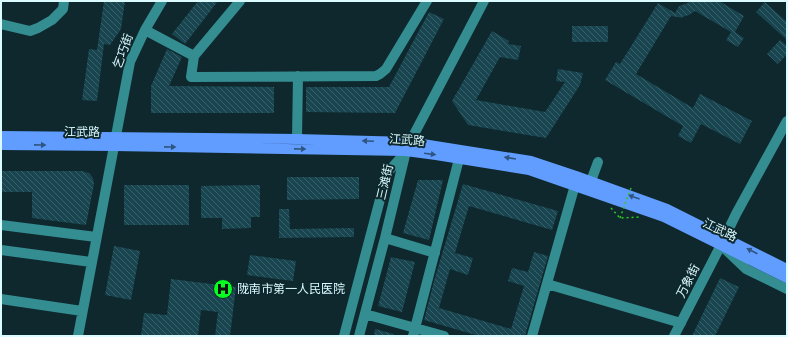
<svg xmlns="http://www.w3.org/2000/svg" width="788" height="337" viewBox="0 0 788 337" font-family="'Open Sans','Noto Sans SC',sans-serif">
	<defs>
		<pattern id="building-back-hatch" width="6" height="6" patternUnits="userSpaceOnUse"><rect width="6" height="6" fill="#184550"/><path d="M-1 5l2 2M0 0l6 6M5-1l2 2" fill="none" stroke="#39616a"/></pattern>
	</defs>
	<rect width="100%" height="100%" fill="#0e282d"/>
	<path fill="url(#building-back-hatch)" d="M104 1H125L121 29 110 45 104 44 97 101 82 100 89 49 97 50Z
		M198 1H218L185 44 172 34Z
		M689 1H719L744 16 735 32 744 38 738 47 726 40 731 32 695 11 689 15 682 17 683 18 671 16 636 74 693 108 700 94 752 121 740 144 701 124 691 143 678 136 683 126 605 80 616 62 620 64 658 3 675 13 679 6 688 3Z
		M765 2 787 22V40L756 12Z
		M429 12 444 19 395 113 306 112V87H389Z
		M572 26H608V42H572Z
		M492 31 509 41 508 44 521 46 518 60 500 57 476 100 545 112 565 82 556 81 558 69 583 73 580 85 546 138 468 125 452 101Z
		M780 40 787 46V54L778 64 767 54Z
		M167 49 182 57 169 86 274 87V113H151V86Z
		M1 171H82L89 173 93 178 94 184 86 225 32 218V192H1Z
		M287 177H359V199L287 200Z
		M418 180H443L429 240 403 233Z
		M463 184 558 211 552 230 469 206 455 253 473 258 468 275 450 269 439 308 511 329 524 286 508 281 512 268 528 272 534 252 548 256 525 336H479L424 320 434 281Z
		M124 185H189V225H124Z
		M260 185V217H251V228L222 229V218H201V186Z
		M279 209H289L290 229 354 228V237L279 238Z
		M114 246 140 251 131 300 105 295Z
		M250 255 296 261 293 281 247 275Z
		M391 257 415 262 402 312 378 306Z
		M720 278 739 287 715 336H692Z
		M171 279 236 287 230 336H215L218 312 201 310 198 336H141L144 313 167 315Z
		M375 329 394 334V336H374Z"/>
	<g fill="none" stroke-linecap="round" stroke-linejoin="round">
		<path stroke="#2ccb22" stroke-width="1.5" stroke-dasharray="2 3" stroke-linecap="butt" d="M611 208 620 218 639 217"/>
		<path stroke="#348d91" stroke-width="10" d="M240 1 194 56 191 77 376 76 380 74 386 69 427 1
			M1 24 30 31 38 28 52 20 63 9 64 1
			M145 30 194 56
			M297 139 298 76
			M591 181 598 162
			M1 225 96 237
			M385 238 435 253
			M724 248 746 269 787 289
			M1 250 91 262
			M547 284 681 323
			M1 299 82 311
			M365 314 444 336
			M78 336 130 62 145 30 162 1
			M344 336 387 173 405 153
			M359 336 385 238 406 151 410 142 484 1
			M413 336 459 159
			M532 336 575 185
			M674 336 721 245 736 214 787 121"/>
		<path stroke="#619cff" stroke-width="10" d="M1 136 297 139 410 142 531 161 576 176 667 209 787 269
			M1 145 114 146 406 151 436 155 529 170 664 217 787 278"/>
		<path stroke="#2ccb22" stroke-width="1.5" stroke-dasharray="2 3" stroke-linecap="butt" d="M620 218 631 188"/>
	</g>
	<defs><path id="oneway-solid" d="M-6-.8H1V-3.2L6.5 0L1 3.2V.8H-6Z"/></defs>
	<g fill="#2f5681">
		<use href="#oneway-solid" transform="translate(368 141) rotate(-178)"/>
		<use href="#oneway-solid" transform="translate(40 145) rotate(1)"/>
		<use href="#oneway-solid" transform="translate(170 147) rotate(1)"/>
		<use href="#oneway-solid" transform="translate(300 149) rotate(1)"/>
		<use href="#oneway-solid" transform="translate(430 154) rotate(7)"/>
		<use href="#oneway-solid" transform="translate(510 158) rotate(-171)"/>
		<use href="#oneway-solid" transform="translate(634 197) rotate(-160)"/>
		<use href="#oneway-solid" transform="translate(752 251) rotate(-153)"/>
	</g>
	<defs>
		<symbol id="hospital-disc" viewBox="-11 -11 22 22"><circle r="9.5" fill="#06ff20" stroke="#0e282d"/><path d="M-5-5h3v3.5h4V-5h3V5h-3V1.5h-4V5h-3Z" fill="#111"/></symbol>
	</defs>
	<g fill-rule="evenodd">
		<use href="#hospital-disc" x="212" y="278" width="22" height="22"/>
	</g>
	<g text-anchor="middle" stroke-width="4" stroke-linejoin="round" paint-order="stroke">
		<g font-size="12" fill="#dafbff" stroke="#0e282d">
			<text transform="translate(123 51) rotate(-70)" y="4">乞巧街</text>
			<text transform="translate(82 132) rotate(1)" y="4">江武路</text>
			<text transform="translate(407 140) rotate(4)" y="4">江武路</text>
			<text transform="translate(385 182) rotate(-77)" y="4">三滩街</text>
			<text transform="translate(720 230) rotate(26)" y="4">江武路</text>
			<text transform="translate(688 281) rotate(-63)" y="4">万象街</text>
		</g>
		<g font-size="12" fill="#dafbff" stroke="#0e282d" text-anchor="start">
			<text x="237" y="293">陇南市第一人民医院</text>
		</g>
	</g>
	<rect width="788" height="337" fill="none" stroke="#dafbff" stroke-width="4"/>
</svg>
